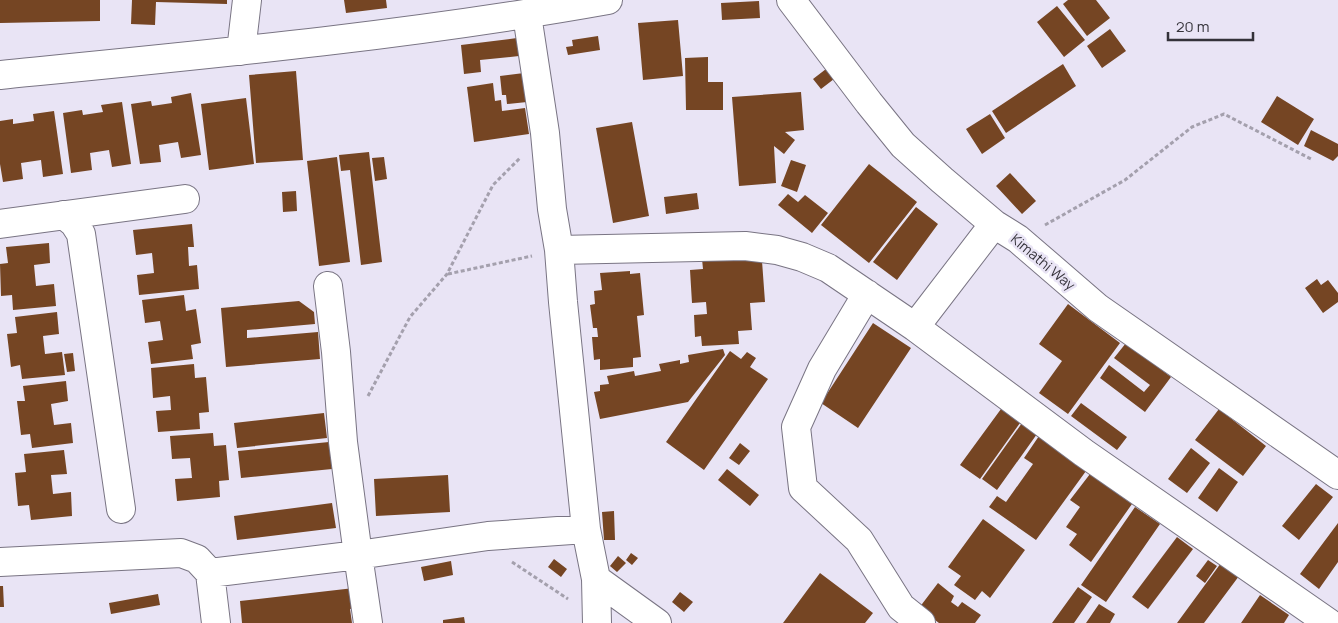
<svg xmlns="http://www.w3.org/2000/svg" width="1338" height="623" viewBox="0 0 1338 623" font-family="Manrope,sans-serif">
	<rect width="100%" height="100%" fill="#e9e4f5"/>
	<path fill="#754523" d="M0 0H100V21L0 23Z
		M132 0H227V4L156 2 155 25 131 24Z
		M344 0H386L387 8 346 13Z
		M1068 0H1096L1110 18 1087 36 1063 4Z
		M759 1 760 18 722 20 721 3Z
		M1057 6 1085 40 1064 57 1037 22Z
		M678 20 683 76 643 80 638 23Z
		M1110 29 1126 51 1102 68 1087 46Z
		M598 36 600 50 568 55 566 47 573 46 572 40Z
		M517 38 519 56 480 60 481 72 464 74 461 45Z
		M708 57V82H723V110H686L685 58Z
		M1063 64 1076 86 1006 133 992 111Z
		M826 69 834 79 821 89 813 79Z
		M296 71 303 160 256 163 249 75Z
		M524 73 527 102 507 104 506 95H502L500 76Z
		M493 83 495 101 501 100 502 111 525 108 529 134 474 142 467 87Z
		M801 92 804 130 785 132 795 140 784 154 774 146 776 183 739 186 732 97Z
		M191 93 201 155 181 158 178 142 159 145 161 162 140 164 131 104 151 101 152 106 172 103 171 97Z
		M1277 96 1314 119 1298 145 1261 122Z
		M246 98 254 164 209 170 201 104Z
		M122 102 131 164 112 167 109 150 90 153 92 170 71 173 63 113 82 110 83 115 103 112 101 105Z
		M54 111 63 174 43 177 41 160 21 163 23 179 3 182 0 164V121L13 119V124L34 121 33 114Z
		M990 114 1005 138 982 154 966 129Z
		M632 122 649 216 613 223 596 128Z
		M1311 130 1338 144V156L1333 161 1304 146Z
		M369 152 382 262 361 265 350 170 341 171 339 155Z
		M337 157 350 262 319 266 307 161Z
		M384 157 387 179 375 181 372 158Z
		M791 160 806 165 797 192 781 186Z
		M869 164 917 202 869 263 821 225Z
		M1010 173 1036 201 1022 214 996 186Z
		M296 191 297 211 283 212 282 192Z
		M697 193 699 209 666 214 664 197Z
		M788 194 798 202 805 195 828 213 812 233 778 205Z
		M916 207 938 224 897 280 873 262Z
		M192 224 194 247H188L189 266 197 265 199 289 139 295 137 275 154 273 152 253 136 255 133 230Z
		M49 243 50 263 34 265 36 286 54 284 56 306 13 310 12 295 1 296 0 264 8 263 6 247Z
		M747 256V261H762L765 302 750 303 752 330 738 331 739 344 702 346 701 336 695 337 694 315 707 314 706 302 692 303 690 270 703 269 702 259Z
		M630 271V274L640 273 644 315 637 316 641 357 633 358V367L600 370V359L594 360 592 337H598L597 328H593L590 305 595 304 594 291 602 290 600 273Z
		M1317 279 1321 285 1328 280 1338 293V302L1323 313 1305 288Z
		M184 295 186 311 196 309 201 343 191 345 193 359 151 364 148 342 163 340 160 321 145 323 142 300Z
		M299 301 314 312 315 324 247 330V338L318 332 320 359 226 367 221 308Z
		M1068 304 1120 343 1068 414 1039 393 1062 361 1039 344Z
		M57 312 59 334 43 336 45 354 62 352 65 375 22 379 20 365 11 367 7 334 17 333 15 317Z
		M873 323 911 348 858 428 821 403Z
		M1126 343 1171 377 1145 412 1100 378 1109 365 1144 392 1150 385 1114 358Z
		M723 349 725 355 688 402 600 419 594 392 600 391V385L609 384 607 376 634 371 635 376 661 371 659 364 680 360V364L689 362 688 355Z
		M730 351 741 359 747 352 756 358 750 367 768 379 704 470 666 442Z
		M73 353 75 371 67 372 64 354Z
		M194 364 195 378 206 377 209 412 199 413 200 429 158 432 156 411 171 410 170 396 153 398 151 368Z
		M66 381 68 401 51 404 54 425 71 423 73 443 32 448 30 434 21 435 17 401H25L23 386Z
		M1081 403 1127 437 1117 450 1071 416Z
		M1001 409 1020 423 980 479 960 465Z
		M1219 409 1266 446 1243 476 1195 440Z
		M324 413 327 438 237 448 234 423Z
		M1022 423 1037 434 997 490 982 479Z
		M213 433 214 446 226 445 229 480 219 481 220 497 177 501 175 479 192 478 190 458 172 459 170 436Z
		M1039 436 1086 471 1036 540 989 507 997 496 1006 502 1033 464 1024 458Z
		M329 442 332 469 241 478 238 451Z
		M740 443 750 451 739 465 729 458Z
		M1191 448 1210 463 1187 493 1168 479Z
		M64 450 67 474 51 475 53 494 71 492 72 516 31 520 29 505 18 506 15 473 26 472 24 454Z
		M1219 468 1238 482 1217 512 1198 498Z
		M727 469 759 495 750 506 718 480Z
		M1090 474 1132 504 1091 562 1069 545 1077 534 1066 527 1080 507 1070 500Z
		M448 475 450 512 376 516 374 479Z
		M1316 484 1333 497 1299 540 1282 526Z
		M332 503 336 528 237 540 234 516Z
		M1135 507 1160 524 1106 602 1081 585Z
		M614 511 615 540H604L602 512Z
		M983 519 1025 550 990 598 982 591 975 600 954 585 961 576 948 567Z
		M1338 523V562L1319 589 1300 574Z
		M1177 537 1193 549 1148 609 1132 597Z
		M631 553 638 558 632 565 626 560Z
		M618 556 626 563 617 572 610 566Z
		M554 559 567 569 561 577 548 567Z
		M1208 560 1217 566 1205 583 1196 576Z
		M451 561 453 575 424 581 421 567Z
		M1221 563 1239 576 1204 623H1177Z
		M820 573 873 613 865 623H783Z
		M938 583 954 596 951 602 958 607 962 602 981 615 975 623H939L919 608Z
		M0 586H3L4 607H0Z
		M1078 587 1092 597 1074 623H1052Z
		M354 588 356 608 350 609 352 623H242L240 601Z
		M680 592 693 602 684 612 672 602Z
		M158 594 160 605 111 614 109 603Z
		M1260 595 1289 615 1284 623H1241Z
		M1099 604 1115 614 1110 623H1086Z
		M464 617 465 623H443V620Z"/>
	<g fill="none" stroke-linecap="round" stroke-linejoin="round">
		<defs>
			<path id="street" d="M791 0 869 103 903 145 942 180 994 224 1018 239 1098 308 1338 475
				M527 15 545 133 552 209 559 250 563 302 586 529 596 579 597 623
				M241 51 247 0
				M0 75C203 55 407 36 608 0
				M64 215 74 223 81 234 121 509
				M0 224 185 199
				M559 250 745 246 777 250 802 257 828 268 915 327 1084 453 1329 623
				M328 286 336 352 343 442 358 555 488 536 586 529
				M867 294 822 369 796 427 803 488 859 540 901 607 921 623
				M915 327 994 224
				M0 562 181 553 197 559 210 573 216 623
				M210 573 358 555 368 623
				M596 579 657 623"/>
		</defs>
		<use href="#street" stroke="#797483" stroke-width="30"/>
		<path stroke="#a4a0ad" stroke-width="3" stroke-dasharray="4 2.5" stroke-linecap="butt" d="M1045 225 1125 180 1192 127 1224 114 1313 160
			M448 274 532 256
			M368 396 410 317 447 274 493 185 520 158
			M512 562 568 599"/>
		<use href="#street" stroke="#fff" stroke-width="28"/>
	</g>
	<g text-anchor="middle" stroke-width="5" stroke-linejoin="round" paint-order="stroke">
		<g font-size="14" fill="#343239" stroke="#e9e4f5">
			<text transform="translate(1043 262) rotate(40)" y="5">Kimathi Way</text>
		</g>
	</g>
	<path d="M1168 32v8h85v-8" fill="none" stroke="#343239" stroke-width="2.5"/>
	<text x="1176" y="32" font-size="15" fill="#343239" stroke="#e9e4f5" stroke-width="4" paint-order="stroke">20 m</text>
</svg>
